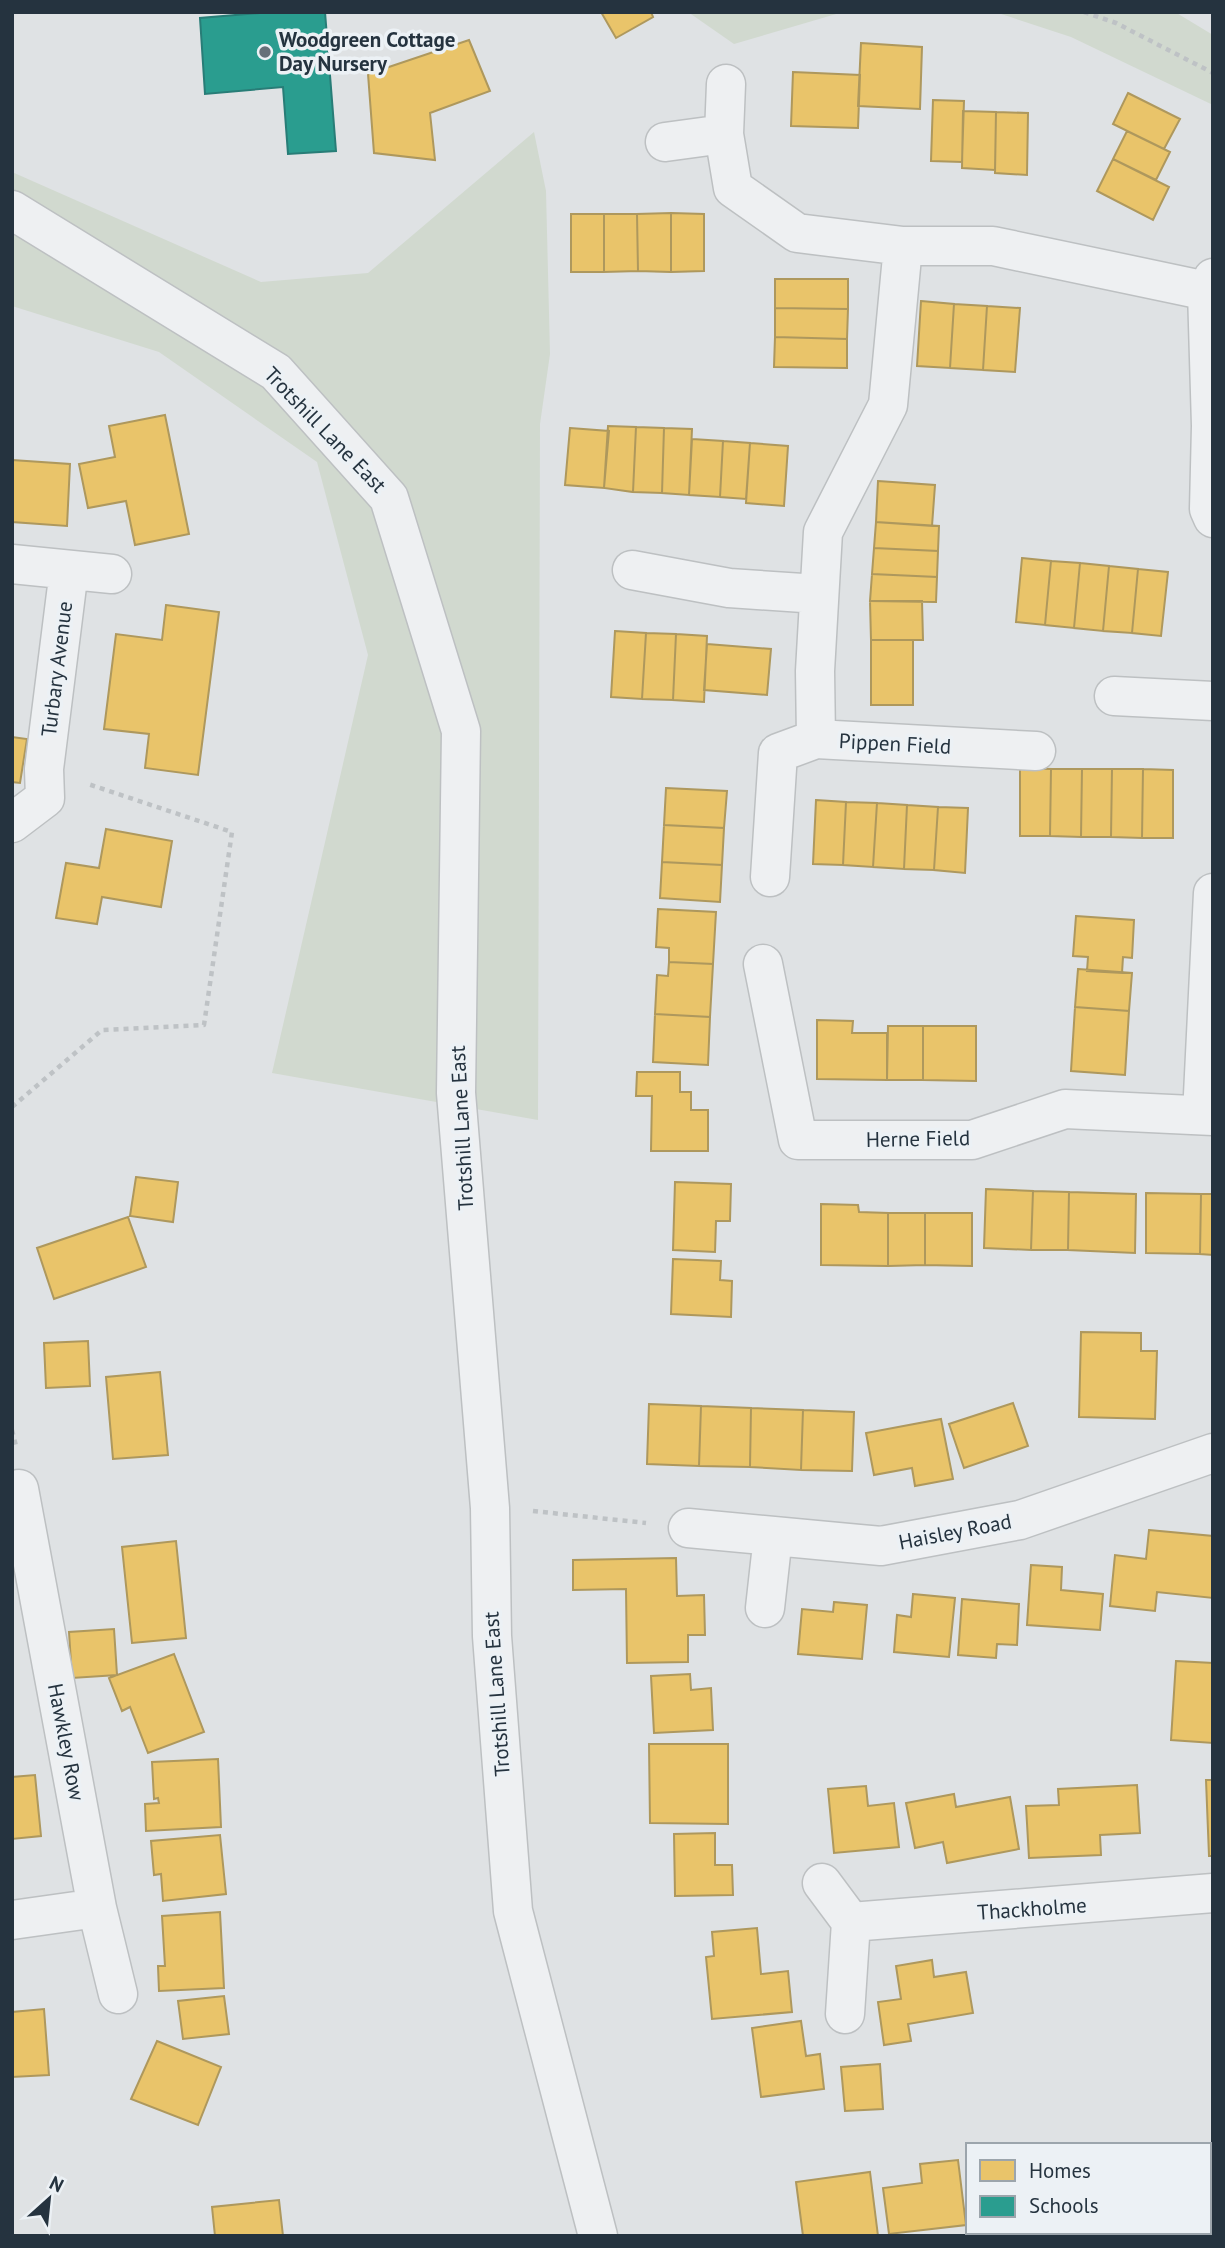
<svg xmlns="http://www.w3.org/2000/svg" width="1225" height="2248" viewBox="0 0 1225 2248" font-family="'PT Sans',sans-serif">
	<rect width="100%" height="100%" fill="#dfe2e4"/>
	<path fill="#d1d9cf" d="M688 12H843L734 44Z
		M995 12H1175L1213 35V105L1071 37Z
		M534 132 546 191 550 354 540 424 538 1120 272 1073 368 655 317 462 159 352 12 306V172L261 282 368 273Z"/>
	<path fill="#e9c46a" stroke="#ae985d" stroke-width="2" d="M601 12H651L653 17 616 38Z
		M469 40 490 91 430 113 435 160 374 153 368 74Z
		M861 43 922 47 920 109 858 106Z
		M793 72 860 75 858 128 791 126Z
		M1128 93 1180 119 1164 149 1113 124Z
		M933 100 964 101 962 162 931 161Z
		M963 111 996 112 995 170 962 168Z
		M996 112 1028 113 1027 175 995 173Z
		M1127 131 1170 152 1156 180 1113 159Z
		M1113 159 1169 187 1153 220 1097 191Z
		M671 213V272L638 271 637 214Z
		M671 213 704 214V271L671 272Z
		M571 214H604V272H571Z
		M604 214H637L638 271 604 272Z
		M775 279H848V309L775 308Z
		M921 301 954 304 950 368 917 366Z
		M954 304 987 306 983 370 950 368Z
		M987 306 1020 308 1015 372 983 370Z
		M775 308 848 309 847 339 775 337Z
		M775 337 847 339V368L774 367Z
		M165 415 189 534 135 545 126 501 88 508 79 464 115 457 109 426Z
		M608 426 636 427 633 492 604 488Z
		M636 427 664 428 662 493 633 492Z
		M570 428 609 431 604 488 565 485Z
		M664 428 692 429 689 495 662 493Z
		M692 439 723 441 720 497 689 495Z
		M723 441 750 443 746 499 720 497Z
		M750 443 788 446 784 506 746 503Z
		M12 460 70 464 67 526 12 522Z
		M878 481 935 485 932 526 876 522Z
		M876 522 939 526 938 551 874 548Z
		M874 548 938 551 937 577 872 574Z
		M1022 558 1051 561 1045 625 1016 622Z
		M1051 561 1080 563 1074 628 1045 625Z
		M1080 563 1109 566 1103 631 1074 628Z
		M1109 566 1138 569 1132 633 1103 631Z
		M1138 569 1168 572 1161 636 1132 633Z
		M872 574 937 577 936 602 870 601Z
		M870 601H922L923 640H871Z
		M166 605 219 612 198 775 145 768 149 734 104 729 116 634 162 640Z
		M615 631 646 633 642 699 611 697Z
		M646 633 676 634 673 700 642 699Z
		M676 634 707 636 704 702 673 700Z
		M871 640H913V705H871Z
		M707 644 771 649 767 695 704 690Z
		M12 737 27 739 20 783 12 782Z
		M1020 768 1051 769 1050 836H1020Z
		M1051 769H1082L1081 837 1050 836Z
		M1082 769H1112L1111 837H1081Z
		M1112 769H1143L1142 838 1111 837Z
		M1143 769 1173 770V838H1142Z
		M666 788 727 791 724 828 664 825Z
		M816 800 846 802 843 865 813 864Z
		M846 802 877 803 873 867 843 865Z
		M877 803 907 805 904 869 873 867Z
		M907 805 938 807 934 870 904 869Z
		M938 807 968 808 965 873 934 870Z
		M664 825 724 828 722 865 662 862Z
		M106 829 172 841 161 907 102 897 97 924 56 918 66 863 99 868Z
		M662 862 722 865 720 902 660 898Z
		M658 909 716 912 713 964 669 962V948L656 947Z
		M1076 916 1134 920 1132 958 1123 957 1122 973 1087 971 1088 957 1073 956Z
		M669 962 713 964 710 1017 655 1014 657 975 668 976Z
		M1078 969 1132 973 1129 1011 1075 1007Z
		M1075 1007 1129 1011 1125 1075 1071 1071Z
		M655 1014 710 1017 708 1065 653 1062Z
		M817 1020 853 1021 852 1033H887V1080L817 1079Z
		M888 1026H923V1080H887Z
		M923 1026H976V1081L923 1080Z
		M637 1072H680V1092H691V1110H708V1151H651L652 1096H636Z
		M136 1177 178 1182 173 1222 130 1216Z
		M675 1182 731 1184 730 1221H716L715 1252 673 1250Z
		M986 1189 1033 1191 1031 1250 984 1248Z
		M1033 1191 1069 1192 1068 1250H1031Z
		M1069 1192 1136 1194 1135 1253 1068 1250Z
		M1146 1193 1201 1194 1200 1254 1146 1253Z
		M1201 1194H1213V1255L1200 1254Z
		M821 1204 858 1205 859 1212 888 1213V1266L821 1265Z
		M888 1213H925V1265L888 1266Z
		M925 1213H972V1266L925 1265Z
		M128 1217 146 1267 54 1299 37 1248Z
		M673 1259 721 1261 720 1280 732 1281 731 1317 671 1314Z
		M1081 1332 1141 1333V1351H1157L1155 1419 1079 1417Z
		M88 1341 90 1386 46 1388 44 1343Z
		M160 1372 168 1455 113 1459 106 1377Z
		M1013 1403 1028 1446 964 1468 949 1424Z
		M649 1404 701 1406 699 1466 647 1464Z
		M701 1406 751 1408 750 1467 699 1466Z
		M751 1408 803 1410 801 1470 750 1467Z
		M803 1410 854 1412 852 1471 801 1470Z
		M941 1419 953 1479 915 1486 912 1468 874 1475 866 1433Z
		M1149 1530 1213 1536V1598L1157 1592 1155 1611 1110 1606 1115 1555 1146 1559Z
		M176 1541 186 1638 132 1643 122 1547Z
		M676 1558 677 1596 704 1595 705 1635H688V1662L627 1663 626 1589 573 1590V1560Z
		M1031 1565 1062 1567 1061 1590 1103 1594 1100 1630 1027 1625Z
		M913 1594 955 1598 949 1657 894 1652 897 1615 911 1617Z
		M962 1599 1019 1604 1017 1645 997 1644 996 1658 958 1655Z
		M834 1602 867 1605 862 1659 798 1654 802 1609 833 1612Z
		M114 1629 117 1675 72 1678 69 1632Z
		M174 1654 204 1732 148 1753 130 1707 122 1711 109 1678Z
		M1176 1661 1213 1663V1743L1171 1740Z
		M690 1674 691 1690 711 1688 713 1730 654 1733 651 1676Z
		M649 1744H728V1824L650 1823Z
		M218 1759 221 1827 146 1831 145 1804 159 1803 158 1798 154 1799 152 1762Z
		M35 1775 41 1836 12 1839V1777Z
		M1206 1780H1213V1856H1209Z
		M1137 1785 1140 1833 1100 1835 1101 1855 1029 1858 1026 1806 1059 1805 1058 1789Z
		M866 1786 868 1806 894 1803 899 1847 834 1853 828 1789Z
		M954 1794 956 1807 1010 1797 1019 1849 947 1863 943 1842 915 1848 906 1803Z
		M715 1833V1865H732L733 1895 675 1896 674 1834Z
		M220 1835 226 1894 163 1901 161 1874 154 1875 151 1841Z
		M220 1912 224 1988 159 1991 158 1966H165L162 1916Z
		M757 1928 761 1974 788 1971 792 2012 712 2019 706 1957 714 1956 712 1932Z
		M932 1960 934 1977 966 1972 973 2013 908 2024 911 2041 884 2045 878 2002 901 1999 896 1966Z
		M224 1996 229 2034 183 2039 178 2001Z
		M44 2009 49 2075 12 2077V2012Z
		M801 2021 806 2056 820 2054 824 2089 761 2097 752 2028Z
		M157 2041 221 2067 198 2125 131 2099Z
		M880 2064 883 2109 845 2111 841 2067Z
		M958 2160 966 2225 889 2234 883 2188 922 2183 920 2164Z
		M870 2172 878 2236H803L796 2182Z
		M279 2200 283 2236H215L212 2207Z"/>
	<path fill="#2a9d8f" stroke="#287d77" stroke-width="2" d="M272 12H325L336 151 288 154 283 87 205 94 200 18Z"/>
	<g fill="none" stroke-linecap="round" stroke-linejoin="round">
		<defs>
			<path id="minor" d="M726 84 724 134 733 188 797 233 903 246
				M665 142 724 134
				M12 210 276 372 389 498 461 731 456 1093 490 1508 492 1636 513 1911 598 2236
				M1213 278 1207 291 1211 426 1209 509 1213 518
				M12 564 112 574
				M632 570 729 588 818 594
				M1114 696 1213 701
				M1036 751 816 739 815 671 823 532 888 405 903 246H993L1207 291
				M12 823 45 798 44 769 69 570
				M770 877 778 753 816 739
				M763 964 798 1140H972L1065 1109 1213 1116
				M1202 1115 1213 893
				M19 1489 97 1908 118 1994
				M688 1528 881 1546 1020 1520 1213 1453
				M765 1608 773 1536
				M822 1883 851 1922 845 2014
				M12 1920 97 1908
				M851 1922 1213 1893"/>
		</defs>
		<use href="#minor" stroke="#bdc0c2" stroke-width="41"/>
		<path stroke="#bec2c5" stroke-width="4.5" stroke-dasharray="5 5" stroke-linecap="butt" d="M1084 12 1116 23 1213 73
			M12 1107 102 1030 204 1025 232 832 88 784
			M12 1430 16 1446
			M533 1511 646 1523"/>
		<use href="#minor" stroke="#eef0f2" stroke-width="38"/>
	</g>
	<circle fill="#667079" stroke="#ecf1f5" stroke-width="2.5" cx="265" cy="52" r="7"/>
	<g text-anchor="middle" stroke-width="7" stroke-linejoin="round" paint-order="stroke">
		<g font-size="21" font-weight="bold" fill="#25333f" stroke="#ecf1f5" text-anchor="start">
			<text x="279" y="47">Woodgreen Cottage<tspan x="279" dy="24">Day Nursery</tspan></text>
		</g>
		<g font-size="21" fill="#25333f" stroke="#ecf1f5">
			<text transform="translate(325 430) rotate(46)" y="7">Trotshill Lane East</text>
			<text transform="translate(57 669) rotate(-83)" y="7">Turbary Avenue</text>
			<text transform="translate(895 744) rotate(3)" y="7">Pippen Field</text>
			<text transform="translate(462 1128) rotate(-93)" y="7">Trotshill Lane East</text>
			<text transform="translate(918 1139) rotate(-1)" y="7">Herne Field</text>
			<text transform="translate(955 1532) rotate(-11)" y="7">Haisley Road</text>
			<text transform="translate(497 1694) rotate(-94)" y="7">Trotshill Lane East</text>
			<text transform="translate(66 1742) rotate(79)" y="7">Hawkley Row</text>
			<text transform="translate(1032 1909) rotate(-4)" y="7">Thackholme</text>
		</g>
	</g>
	<rect width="1225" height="2248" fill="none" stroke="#25333f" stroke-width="28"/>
	<rect x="966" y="2143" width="245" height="91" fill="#ecf1f5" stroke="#9ca5ac" stroke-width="2"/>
	<rect x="980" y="2160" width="35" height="21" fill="#e9c46a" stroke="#9ca5ac" stroke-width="2"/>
	<text x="1029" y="2178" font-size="21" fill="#25333f">Homes</text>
	<rect x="980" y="2196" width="35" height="21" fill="#2a9d8f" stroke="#9ca5ac" stroke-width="2"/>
	<text x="1029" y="2213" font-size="21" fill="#25333f">Schools</text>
	<g transform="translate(49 2199) rotate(27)" stroke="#ecf1f5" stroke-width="5" paint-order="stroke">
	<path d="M0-5L12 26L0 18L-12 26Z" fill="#25333f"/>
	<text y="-10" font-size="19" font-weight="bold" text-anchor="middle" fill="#25333f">N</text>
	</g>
</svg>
